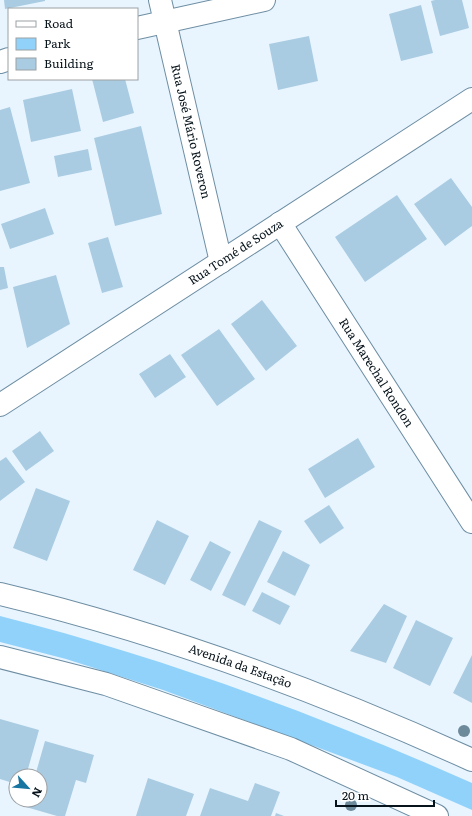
<svg xmlns="http://www.w3.org/2000/svg" width="472" height="816" viewBox="0 0 472 816" font-family="Literata,serif">
	<rect width="100%" height="100%" fill="#e8f5ff"/>
	<path fill="#91d2fb" d="M0 616C162 657 319 715 472 783V810L397 777 163 690 66 659 0 642Z"/>
	<path fill="#aacce2" d="M4 0H45V1L5 9Z
		M435 0H462L469 28 440 36 431 1Z
		M421 5 433 53 401 61 389 14Z
		M309 36 318 81 278 90 269 44Z
		M92 79H125L134 113 103 122Z
		M72 89 81 131 31 142 23 100Z
		M10 107 30 183 0 191V110Z
		M141 126 162 214 115 226 94 138Z
		M88 149 92 170 58 177 54 156Z
		M451 178 472 207V226L445 246 414 204Z
		M397 195 427 239 365 282 335 237Z
		M45 208 54 234 10 249 1 224Z
		M108 237 123 287 102 293 88 243Z
		M0 267H4L8 288 0 290Z
		M56 275 70 324 27 348 13 287Z
		M262 300 297 346 266 371 231 324Z
		M219 329 255 379 217 406 181 355Z
		M170 354 186 377 155 398 139 374Z
		M40 431 54 451 26 471 12 451Z
		M358 438 375 467 325 498 308 469Z
		M6 457 25 482 0 501V461Z
		M36 488 70 501 47 561 13 548Z
		M329 505 344 528 320 544 304 521Z
		M157 520 189 536 165 585 133 570Z
		M259 520 282 531 245 606 222 595Z
		M210 541 231 552 211 591 190 580Z
		M283 551 310 565 295 596 267 582Z
		M262 592 290 606 280 625 252 611Z
		M384 604 407 616 386 663 350 651Z
		M416 620 453 638 430 686 393 668Z
		M472 655V703L453 693Z
		M0 719 39 730 26 776H16V784L0 779Z
		M45 741 94 755 86 783 76 780 65 816H57L26 807 28 800H40V776H35Z
		M148 778 194 794 186 816H136Z
		M255 783 280 792 271 816H200L210 788 248 801Z
		M276 813 284 816H275Z"/>
	<g fill="none" stroke-linecap="round" stroke-linejoin="round">
		<defs>
			<g id="minor">
				<path id="s1" d="M160 0 221 262"/>
				<path d="M137 28 264 0"/>
				<path d="M0 62 9 59"/>
				<path id="s2" d="M280 223 472 522"/>
				<path id="s3" d="M0 405 472 99"/>
				<path id="s4" d="M0 594C163 633 320 691 472 760"/>
				<path d="M0 657 106 684 291 749 437 816"/>
			</g>
		</defs>
		<use href="#minor" stroke="#6e8ea3" stroke-width="24"/>
		<use href="#minor" stroke="#fff" stroke-width="22"/>
	</g>
	<g fill="#6d8a9b">
		<circle cx="464" cy="731" r="6"/>
		<circle cx="351" cy="805" r="6"/>
	</g>
	<g text-anchor="middle" stroke-width="3" stroke-linejoin="round" paint-order="stroke">
		<g font-size="12" fill="#07131b" stroke="#fff">
			<text dy="4" stroke="none"><textPath href="#s1" startOffset="135">Rua José Mário Roveron</textPath></text>
			<text dy="4" stroke="none"><textPath href="#s3" startOffset="281">Rua Tomé de Souza</textPath></text>
			<text dy="4" stroke="none"><textPath href="#s2" startOffset="178">Rua Marechal Rondon</textPath></text>
			<text dy="4" stroke="none"><textPath href="#s4" startOffset="251">Avenida da Estação</textPath></text>
		</g>
	</g>
	<rect x="8" y="8" width="130" height="72" fill="#ffffff" stroke="#9ca1a4"/>
	<rect x="16" y="21" width="20" height="6" fill="#ffffff" stroke="#9ca1a4"/>
	<text x="44" y="28" font-size="12" fill="#07131b">Road</text>
	<rect x="16" y="38" width="20" height="12" fill="#91d2fb" stroke="#9ca1a4"/>
	<text x="44" y="48" font-size="12" fill="#07131b">Park</text>
	<rect x="16" y="58" width="20" height="12" fill="#aacce2" stroke="#9ca1a4"/>
	<text x="44" y="68" font-size="12" fill="#07131b">Building</text>
	<g transform="translate(28 788) rotate(117)"><circle r="19" fill="#ffffff" stroke="#9ca1a4"/>
	<path d="M0-3L7 15L0 10L-7 15Z" fill="#1775a2"/>
	<text y="-6" font-size="11" font-weight="bold" text-anchor="middle" fill="#07131b">N</text>
	</g>
	<path d="M336 800v6h98v-6" fill="none" stroke="#07131b" stroke-width="2"/>
	<text x="342" y="800" font-size="12" fill="#07131b" stroke="#ffffff" stroke-width="3" paint-order="stroke">20 m</text>
</svg>
